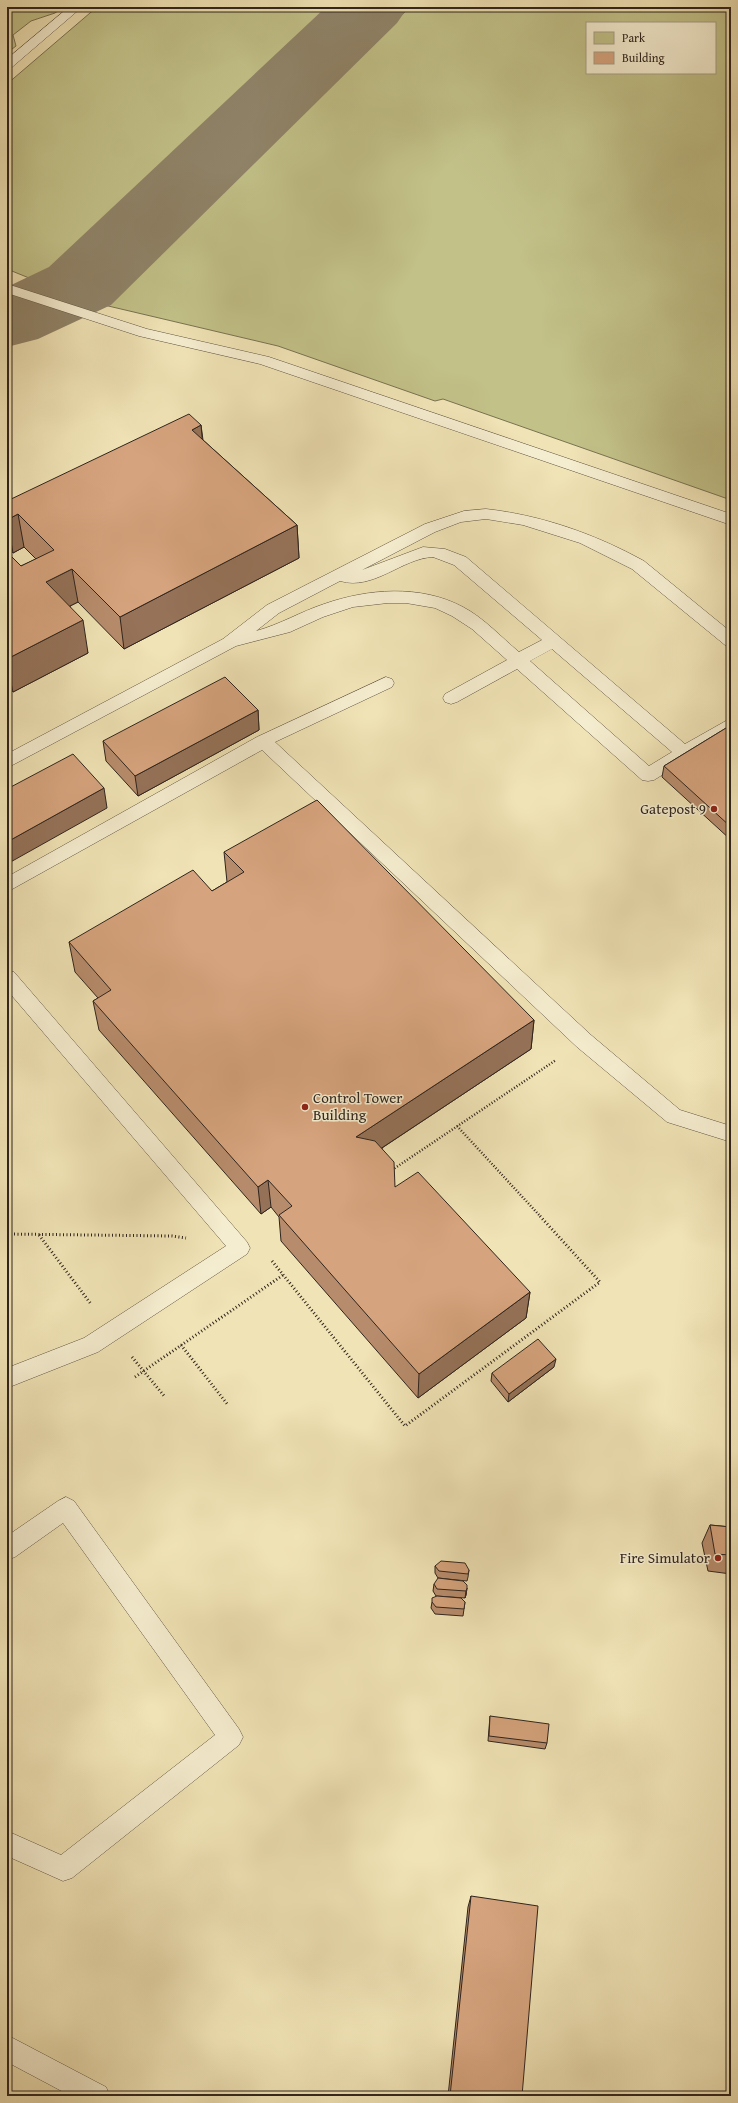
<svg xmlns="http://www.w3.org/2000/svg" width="738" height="2103" viewBox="0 0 738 2103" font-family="'Gentium Book Plus',serif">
	<rect width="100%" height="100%" fill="#f0e3b5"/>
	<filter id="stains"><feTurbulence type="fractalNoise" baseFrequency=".005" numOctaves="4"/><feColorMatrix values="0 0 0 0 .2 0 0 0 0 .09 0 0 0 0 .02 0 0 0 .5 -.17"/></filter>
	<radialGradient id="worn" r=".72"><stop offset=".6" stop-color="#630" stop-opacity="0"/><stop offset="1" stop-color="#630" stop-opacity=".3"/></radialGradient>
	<path fill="#c2c188" stroke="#787252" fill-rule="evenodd" d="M7 7H63L55 13 31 21 13 35 16 46 7 53Z
		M97 7H335L86 244 34 280 7 269V84Z
		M410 7H731V500L443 399 435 401 278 346 104 305 120 292ZM587 23H715V73H587Z"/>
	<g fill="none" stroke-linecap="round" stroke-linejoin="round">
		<path fill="#908469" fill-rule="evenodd" d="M326 7H408L397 23 111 305 38 339 7 347V287L49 267Z"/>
		<defs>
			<path id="service" d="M69 7H82L11 68 7 69V59Z
				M7 284 147 329 269 357 731 514V525L260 364 139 336 7 293Z
				M486 509C541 515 595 534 644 561L731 632V647L725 645 632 569 580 543 523 525 486 519 461 522 435 532 362 570 423 547 445 549 466 557 685 744 731 718V732L654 780 648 781 642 780 517 669 457 702 451 704 445 702 443 698 445 694 507 660 472 629 452 616 435 608 406 603H388L353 607 323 617 290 632 236 646 7 768V754L223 639 267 605 425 524 464 511ZM433 557 454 565 542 640 519 652C501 637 484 618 463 607 420 584 367 589 324 604 300 612 281 624 256 631L279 613 340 581C374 591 402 558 433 557ZM552 649 672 752 649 766 530 661Z
				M386 677 392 679 394 683 392 687 275 742 591 1035 680 1110 731 1126V1142L667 1122 577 1047 262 750 7 892V877L257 737Z
				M7 970 14 972 247 1242 250 1248 247 1254 98 1352 7 1388V1368L84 1338 226 1246 7 990Z
				M66 1497 74 1501 239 1729 243 1737 239 1745 72 1878 63 1881 7 1856V1831L61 1855 215 1735 63 1523 15 1557 7 1560V1536L58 1501Z
				M7 2035 106 2087 110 2096H71L7 2062Z"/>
		</defs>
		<use href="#service" stroke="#5f5443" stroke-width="1"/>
		<path stroke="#2f241d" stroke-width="2.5" stroke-dasharray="1 2" stroke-linecap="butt" d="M457 1126 540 1216
			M392 1170 556 1060"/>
		<path stroke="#2f241d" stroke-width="3" stroke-dasharray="1 2.5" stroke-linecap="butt" d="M7 1234 172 1236 186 1238
			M39 1235 91 1304
			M272 1261 405 1426 600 1282 539 1215
			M181 1345 228 1405
			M132 1357 165 1397
			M135 1377 283 1275"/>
		<use href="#service" fill="#f5edcf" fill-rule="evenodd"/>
	</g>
	<path fill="#b78c6c" stroke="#2f241d" d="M201 425 203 440 297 525 299 558 124 649 78 602 70 606 88 653 13 692 7 685V552L21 566 36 559 24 547 13 553 7 546V501Z
		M258 710 259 730 138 796 106 761 103 741Z
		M731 725V840L662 777 664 766Z
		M224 852 534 1020 531 1049 382 1148 395 1187 530 1292 526 1318 418 1398 281 1241 279 1217 271 1207 261 1214 99 1030 93 1001 98 998 75 972 69 942 212 891 227 882Z
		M554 1367 508 1402 491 1381 492 1373Z
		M710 1525 731 1527V1574L708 1571 702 1543Z
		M435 1566 469 1570 468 1577 467 1581 438 1578 435 1573Z
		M434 1584 467 1588 466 1595 465 1598 436 1596 433 1591Z
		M432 1602H465L463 1616 435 1614 431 1608Z
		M490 1716 547 1743 545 1749 488 1741Z
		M471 1896 522 2096H448L468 1907Z"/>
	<path fill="#957258" stroke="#2f241d" d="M201 425 204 459 192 430Z
		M18 514 24 547 13 553 7 520Z
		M297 525 299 558 124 649 120 617Z
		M72 569 78 602 52 615 46 582Z
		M83 620 88 653 13 692 7 665V659Z
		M258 710 259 730 138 796 135 776Z
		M104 788 107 808 7 864V842Z
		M534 1020 531 1049 356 1165V1137Z
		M268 1180 271 1207 261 1214 258 1187Z
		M530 1292 526 1318 418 1398 419 1374Z
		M556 1359 554 1367 508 1402 509 1394Z
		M467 1588 466 1595 465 1598 466 1591Z"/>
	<path fill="#d5a37d" stroke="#2f241d" d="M189 414 201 425 192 430 297 525 120 617 72 569 46 582 83 620 7 659V552L21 566 54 550 18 514 7 520V501Z
		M225 677 258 710 135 776 103 741Z
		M731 725V827L664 766Z
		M73 754 104 788 7 842V789Z
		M317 800 534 1020 356 1137 375 1141 394 1162 395 1187 418 1172 530 1292 419 1374 279 1215 292 1206 268 1180 258 1187 93 1001 111 990 69 942 193 870 212 891 244 872 224 852Z
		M538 1339 556 1359 509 1394 492 1373Z
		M710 1525 731 1527V1555L715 1554Z
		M441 1561 465 1563 469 1570 468 1574 439 1571 435 1566Z
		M438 1578 463 1581 467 1585V1588L466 1591 437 1589 434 1584Z
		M437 1596 461 1598 465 1602 464 1609 436 1607 432 1602V1598Z
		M490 1716 549 1724 547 1743 489 1736Z
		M471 1896 538 1906 522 2096H450Z"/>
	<g fill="#8f2418" stroke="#f5edcf" stroke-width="1.5">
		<circle cx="714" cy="809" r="4"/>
		<circle cx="305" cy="1107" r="4"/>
		<circle cx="718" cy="1558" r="4"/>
	</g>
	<g text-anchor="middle" stroke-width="3" stroke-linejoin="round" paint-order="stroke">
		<g font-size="15" fill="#2f241d" stroke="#f5edcf" text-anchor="end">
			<text x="706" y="814">Gatepost 9</text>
			<text x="313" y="1103" text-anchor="start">Control Tower<tspan x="313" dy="17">Building</tspan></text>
			<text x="710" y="1563">Fire Simulator</text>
		</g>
	</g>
	<rect width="738" height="2103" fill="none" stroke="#f0e3b5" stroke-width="24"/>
	<rect x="8" y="8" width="722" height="2087" fill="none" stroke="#2f241d" stroke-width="2"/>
	<rect x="12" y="12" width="714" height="2079" fill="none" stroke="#2f241d"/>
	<rect x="586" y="22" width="130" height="52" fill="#f5edcf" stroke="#a69d88"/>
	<rect x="594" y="32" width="20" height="12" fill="#c2c188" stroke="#a69d88"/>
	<text x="622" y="42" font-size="12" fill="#2f241d">Park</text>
	<rect x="594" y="52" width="20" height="12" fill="#d5a37d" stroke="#a69d88"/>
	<text x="622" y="62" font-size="12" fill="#2f241d">Building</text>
	<rect width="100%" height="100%" filter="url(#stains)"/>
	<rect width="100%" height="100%" fill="url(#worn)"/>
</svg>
